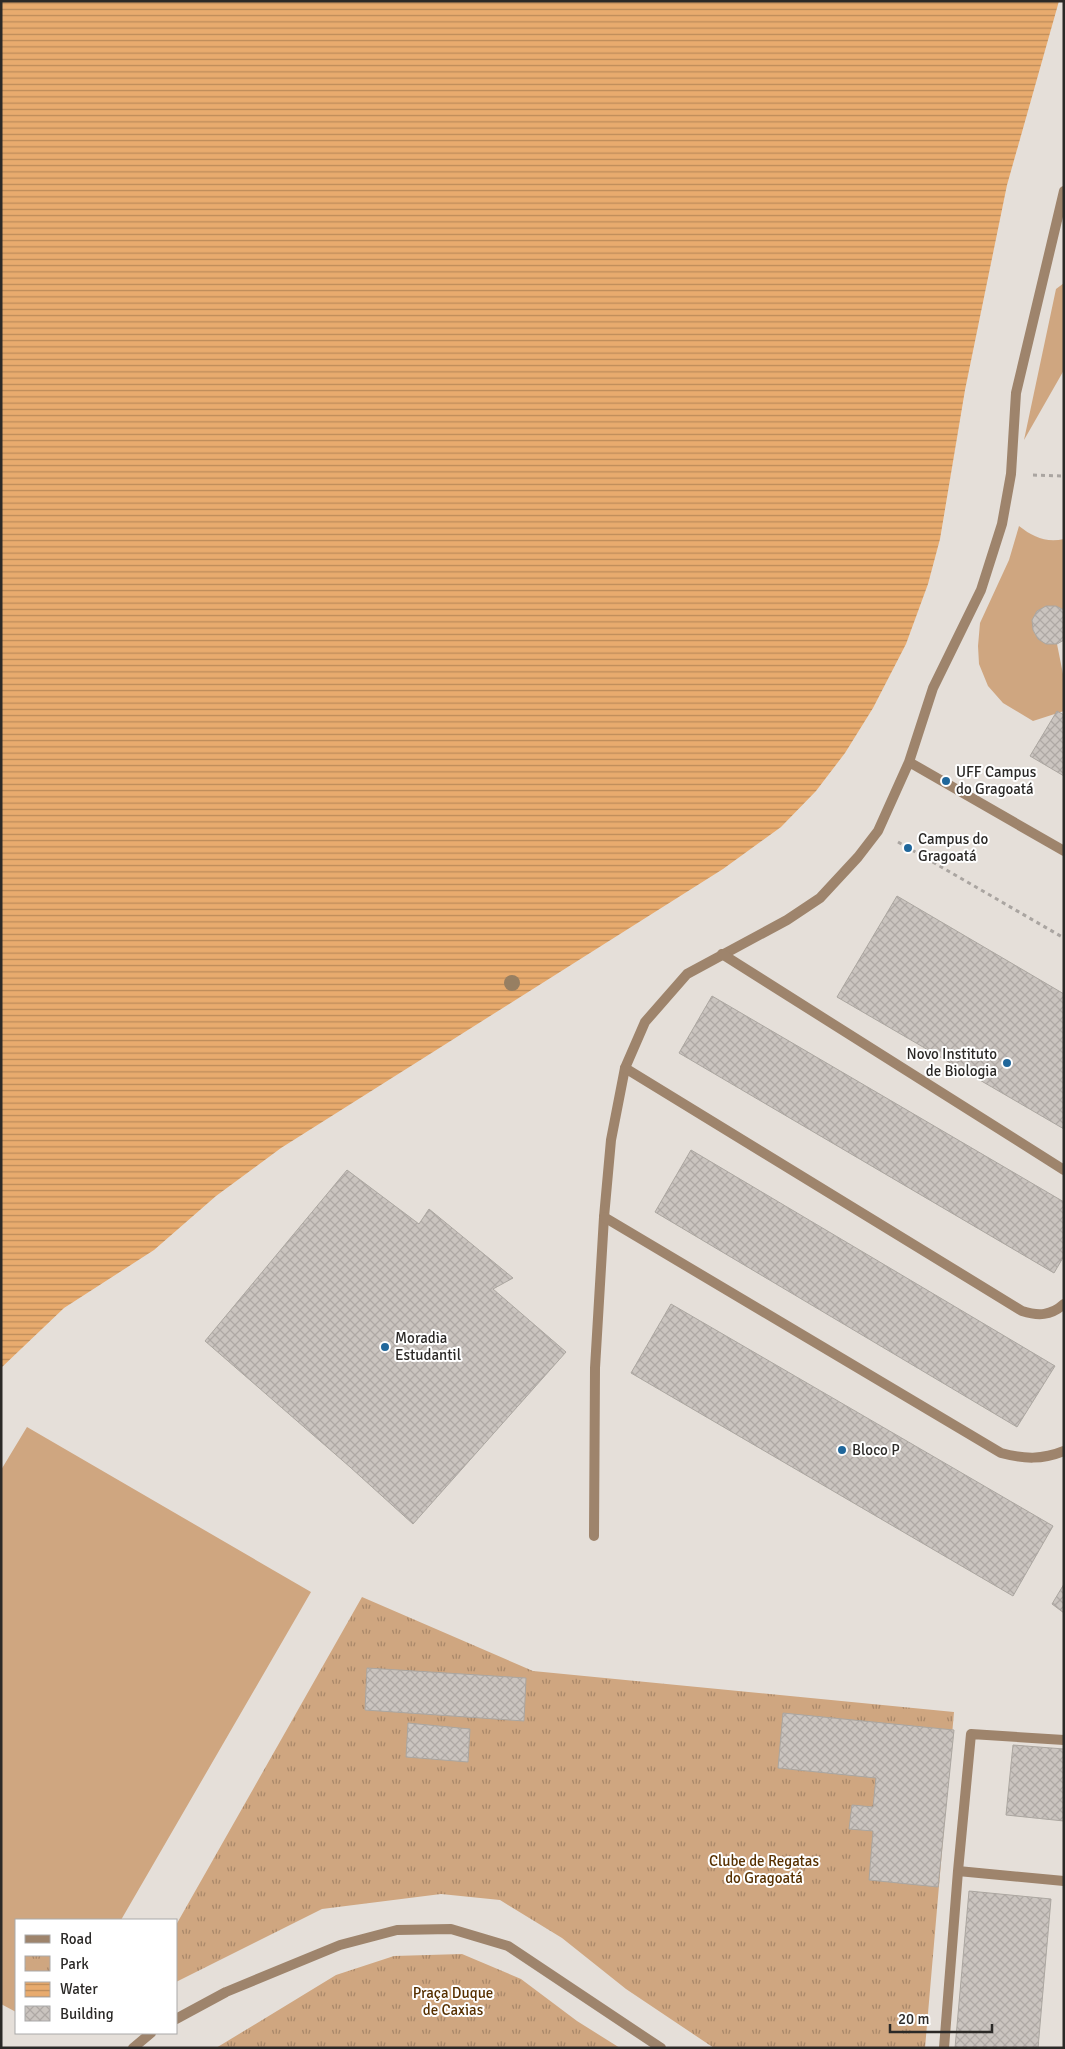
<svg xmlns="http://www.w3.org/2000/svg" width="1065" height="2049" viewBox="0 0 1065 2049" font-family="Signika,sans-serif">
	<defs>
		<pattern id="park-tufts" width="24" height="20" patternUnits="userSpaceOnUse" patternTransform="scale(1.25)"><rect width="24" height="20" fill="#cfa680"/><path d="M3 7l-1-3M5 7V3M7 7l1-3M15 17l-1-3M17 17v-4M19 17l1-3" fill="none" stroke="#a88769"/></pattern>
		<pattern id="water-rules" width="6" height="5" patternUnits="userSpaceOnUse" patternTransform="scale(1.25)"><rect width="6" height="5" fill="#e8ab6e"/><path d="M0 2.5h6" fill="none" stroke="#bc8b5a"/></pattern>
		<pattern id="building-cross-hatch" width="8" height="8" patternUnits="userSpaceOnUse" patternTransform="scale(1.25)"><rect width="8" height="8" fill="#cac4bf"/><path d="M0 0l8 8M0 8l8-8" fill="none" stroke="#aea8a4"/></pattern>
	</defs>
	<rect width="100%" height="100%" fill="#e5dfd9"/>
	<path fill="#cfa680" d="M1064 283V370L1024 440 1056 289Z
		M1019 526C1033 537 1046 543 1064 539V610C1031 592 1017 643 1057 644L1064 679V711L1033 721 1003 703 988 686 979 664 978 646 980 623 1009 560Z
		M27 1427 311 1592 121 1920H16V2012L1 2004V1470Z"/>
	<path fill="url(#park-tufts)" d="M362 1597 533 1671 954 1712 925 2048H714L626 1989 562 1938 500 1900 441 1894 322 1909 176 1982V1925Z
		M462 1954 521 1979 577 2021 620 2048H216L336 1975 394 1956Z"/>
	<path fill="url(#water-rules)" d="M1 1H1059L1007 185 965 390 940 539 928 584 906 644 873 708 845 753 816 791 781 827 723 869 281 1148 216 1196 154 1250 64 1308 1 1368Z"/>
	<path fill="url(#building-cross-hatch)" stroke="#aba6a0" d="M1046 606H1056L1064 610V640L1057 644H1046L1038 639 1033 630 1032 620 1037 611Z
		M1057 711 1064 715V776L1030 756Z
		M897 896 1064 994V1129L837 997Z
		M712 996 1064 1202V1256L1054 1273 679 1053Z
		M691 1150 1055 1366 1017 1427 655 1212Z
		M347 1170 419 1224 429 1209 513 1278 493 1289 566 1352 413 1524 350 1467 205 1341Z
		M671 1304 1053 1526 1013 1596 631 1373Z
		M1064 1584V1613L1052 1604Z
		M367 1668 526 1678 524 1721 365 1710Z
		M783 1713 954 1730 938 1887 869 1880 873 1831 849 1829 852 1805 873 1807 876 1778 778 1768Z
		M408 1723 470 1729 468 1762 406 1757Z
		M1013 1745 1064 1749V1821L1006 1815Z
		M969 1891 1051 1899 1038 2048H955Z"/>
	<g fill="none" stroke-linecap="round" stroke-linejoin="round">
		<path stroke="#aaa5a1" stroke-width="3" stroke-dasharray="4 4" stroke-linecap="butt" d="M1033 475 1062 476
			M898 842 1064 938"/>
		<path stroke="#9e846c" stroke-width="10" d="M909 762 1064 851
			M594 1536 595 1368 604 1217 611 1140 625 1068 645 1022 687 974 787 920 820 898 858 857 878 831 909 762 933 688 981 590 1002 524 1011 474 1016 393 1064 191
			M1064 1740 971 1734 958 1871 1064 1881
			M944 2048 958 1871"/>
		<path stroke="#9e846c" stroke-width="10" d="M722 954 1064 1170
			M625 1068 1022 1311C1038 1316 1051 1316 1064 1304
			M604 1217 1001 1453C1024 1459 1042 1460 1064 1451"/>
		<path stroke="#9e846c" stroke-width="10" d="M176 2019 226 1992 340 1945 397 1930 451 1929 508 1946 661 2048
			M133 2048 151 2033"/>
	</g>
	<circle fill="#977f62" cx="512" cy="983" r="8"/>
	<g fill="#20679b" stroke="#fff" stroke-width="2">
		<circle cx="946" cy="781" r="5"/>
		<circle cx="908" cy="848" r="5"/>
		<circle cx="1007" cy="1063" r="5"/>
		<circle cx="385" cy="1347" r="5"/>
		<circle cx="842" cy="1450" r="5"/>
	</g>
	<g text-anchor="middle" stroke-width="4" stroke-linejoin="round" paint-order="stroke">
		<g font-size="15" fill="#2b2927" stroke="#fff" text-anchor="start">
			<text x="956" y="777">UFF Campus<tspan x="956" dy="17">do Gragoatá</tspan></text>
			<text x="918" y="844">Campus do<tspan x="918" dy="17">Gragoatá</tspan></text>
			<text x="997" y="1059" text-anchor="end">Novo Instituto<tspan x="997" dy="17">de Biologia</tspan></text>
			<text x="395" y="1343">Moradia<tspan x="395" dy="17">Estudantil</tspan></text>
			<text x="852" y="1455">Bloco P</text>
		</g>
		<g font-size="15" fill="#573000" stroke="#fff">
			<text x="764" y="1866">Clube de Regatas<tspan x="764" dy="17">do Gragoatá</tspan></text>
			<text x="453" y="1998">Praça Duque<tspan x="453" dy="17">de Caxias</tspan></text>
		</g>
	</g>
	<rect width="1065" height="2049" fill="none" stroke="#2b2927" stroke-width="5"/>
	<rect x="15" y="1919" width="162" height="115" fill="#ffffff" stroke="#aaa9a9"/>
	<rect x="25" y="1935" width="25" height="8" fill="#9e846c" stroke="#aaa9a9"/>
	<text x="60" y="1944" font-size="15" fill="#2b2927">Road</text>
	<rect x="25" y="1956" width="25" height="15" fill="url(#park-tufts)" stroke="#aaa9a9"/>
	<text x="60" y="1969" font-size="15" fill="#2b2927">Park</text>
	<rect x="25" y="1982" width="25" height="15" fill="url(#water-rules)" stroke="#aaa9a9"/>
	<text x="60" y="1994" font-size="15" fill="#2b2927">Water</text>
	<rect x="25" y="2006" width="25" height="15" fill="url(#building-cross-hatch)" stroke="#aaa9a9"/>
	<text x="60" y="2019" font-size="15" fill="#2b2927">Building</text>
	<path d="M890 2024v8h102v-8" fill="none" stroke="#2b2927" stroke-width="2.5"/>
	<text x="898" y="2024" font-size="15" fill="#2b2927" stroke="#ffffff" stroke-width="4" paint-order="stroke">20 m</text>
</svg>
